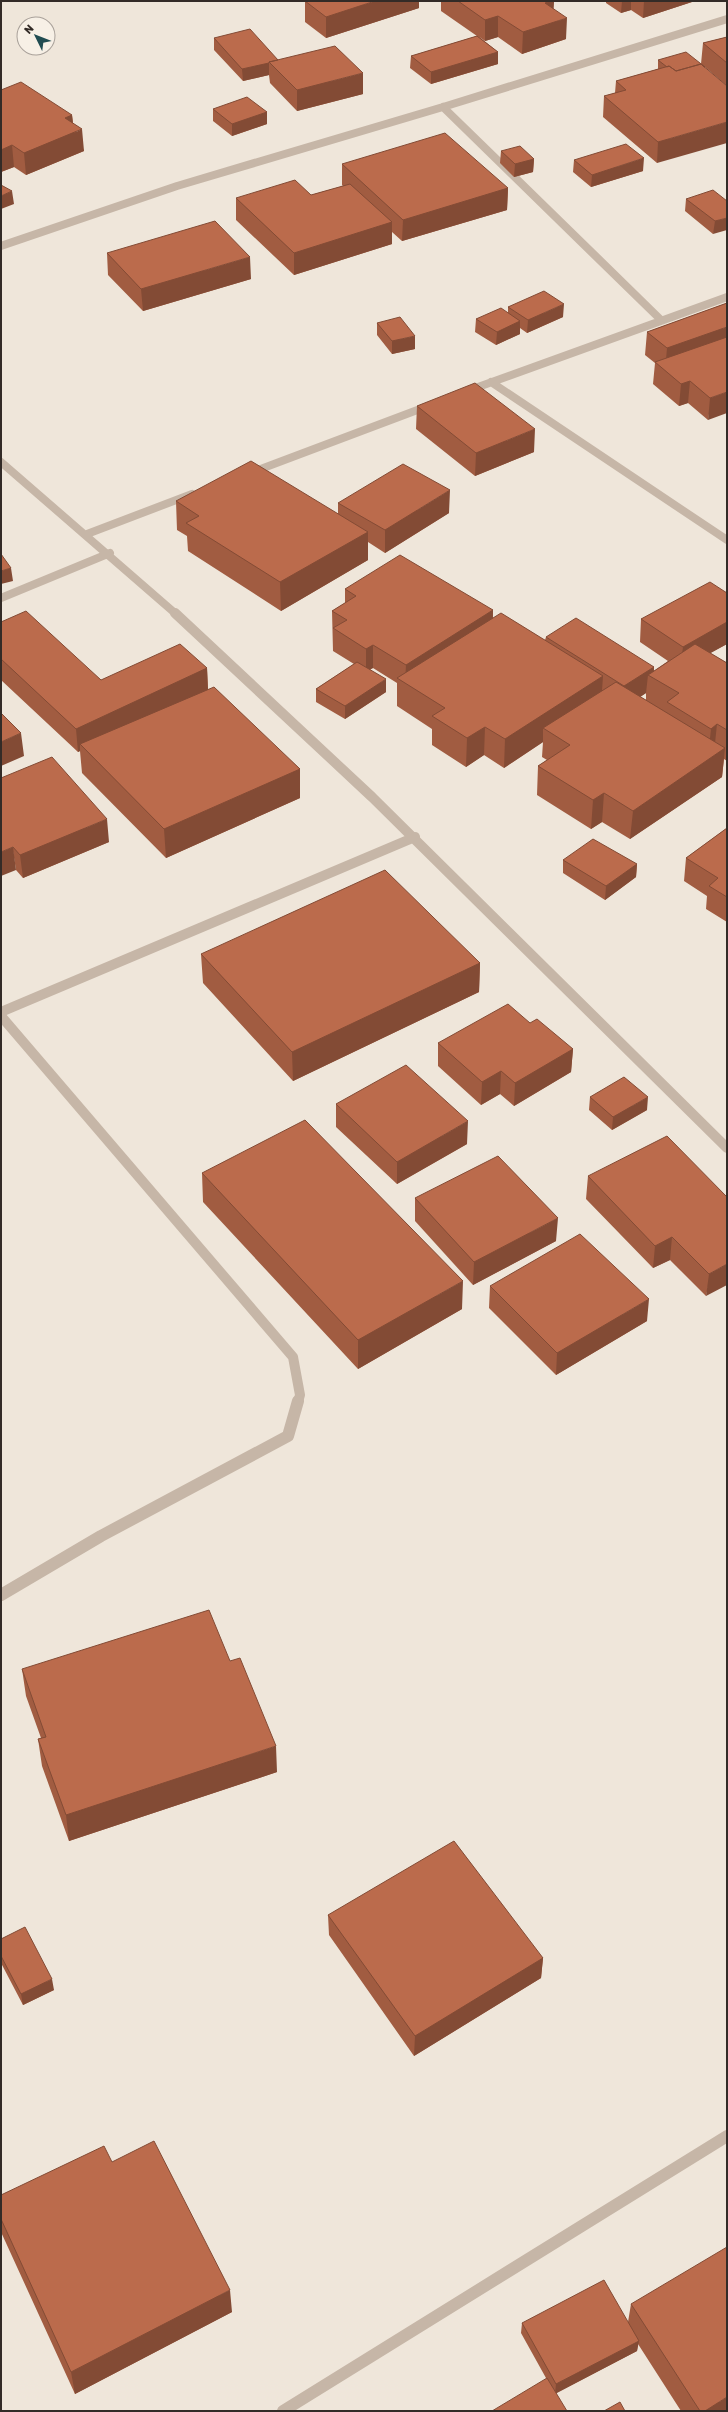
<svg xmlns="http://www.w3.org/2000/svg" width="728" height="2412" viewBox="0 0 728 2412" font-family="Rubik,sans-serif">
	<rect width="100%" height="100%" fill="#efe6da"/>
	<g fill="none" stroke-linecap="round" stroke-linejoin="round">
		<path stroke="#c6b6a7" stroke-width="8" d="M443 107 660 319
			M1 246 177 186 443 107 727 19
			M491 382 727 540
			M467 391 727 297
			M1 462 176 614
			M250 473 428 406
			M87 534 192 494
			M1 598 110 553"/>
		<path stroke="#c6b6a7" stroke-width="10" d="M175 613 372 797 727 1148
			M1 1012 415 837
			M1 1016 293 1357 300 1395 298 1402"/>
		<path stroke="#c6b6a7" stroke-width="12" d="M1 1595 101 1536 288 1436 298 1401
			M283 2411 727 2136"/>
	</g>
	<path fill="#a15c41" fill-rule="evenodd" d="M305 1 419 8 326 38 305 22Z
		M441 1H554L553 9 566 39 522 54 498 37 485 41 478 36 498 52V64L431 84 410 68 411 56 477 36 441 11Z
		M606 1H695L643 18 631 10 621 13 606 3Z
		M727 37V86L705 67 657 163 603 117 604 96 615 93 616 81 658 69V60L701 64 703 43Z
		M214 38 277 60 363 94 297 111 270 83 269 75 243 81 214 50Z
		M1 90 72 115 73 123 84 151 26 175 14 167 1 172Z
		M213 109 267 112V124L232 136 213 121Z
		M501 151 534 159 533 172 514 177 500 163Z
		M574 160 643 171 591 187 573 172Z
		M342 164 508 188 507 210 402 241 392 232V244L294 275 236 220V198L311 195 343 186 342 185Z
		M686 199 727 201 713 234 685 211Z
		M107 253 251 279 143 311 108 275Z
		M727 303 708 420 688 403 679 406 653 384 655 363 645 355 647 332Z
		M508 307 563 317 527 333 520 328V334L496 345 475 332 476 319 508 313Z
		M377 323 415 349 392 354 377 335Z
		M417 406 534 452 475 476 416 429Z
		M176 501 338 514V503L449 513 385 553 368 542V560L281 611 188 551 187 536 177 530Z
		M345 589 493 610V619L545 640 546 637 654 667V671L668 661 640 642 641 619 727 593V644L710 653 727 663V761L724 759 722 777 630 839 602 822 591 829 537 795 538 766 547 760 542 757 543 742 504 768 484 755 466 767 432 745V729L397 706V683L373 668 370 669 386 692 345 719 316 702V689L354 664 333 651 332 611 345 603ZM646 693V700L640 697Z
		M1 622 101 680 207 668 208 689 300 769V798L166 858 82 773 80 751 78 752 1 680Z
		M1 778 109 842 23 878 16 870Z
		M727 828V922L706 909 707 896 684 881 686 858Z
		M563 860 637 864 636 877 605 900 563 873Z
		M201 954 480 963 479 992 293 1081 203 983Z
		M530 1023 573 1049 571 1072 514 1106 500 1094 481 1105 438 1066V1043Z
		M590 1097 647 1110 612 1130 589 1110Z
		M336 1104 467 1144 397 1184 336 1127Z
		M202 1173 462 1309 358 1369 203 1202Z
		M588 1176 727 1197 706 1296 670 1260 653 1268 586 1199Z
		M415 1198 556 1241 473 1285 415 1221Z
		M490 1286 647 1321 556 1375 489 1308Z
		M22 1669 277 1772 69 1841 42 1766 38 1739 41 1738 26 1696Z
		M328 1915 543 1958 541 1978 414 2056 329 1935Z
		M1 1939 54 1990 23 2005 1 1963Z
		M112 2162 232 2312 75 2394 1 2232V2195Z
		M631 2304 727 2411H681L638 2344 637 2351 556 2393 546 2378 521 2333 522 2323 628 2322Z"/>
	<path fill="#834b35" d="M375 1H419V8L326 38V17Z
		M552 1H554L553 21 545 3Z
		M622 1H631V10L621 13Z
		M644 1H695L643 18Z
		M498 16V37L485 41V20Z
		M567 18 566 39 522 54 523 32Z
		M498 52V64L431 84V72Z
		M269 63V75L243 81 242 69Z
		M363 73V94L297 111V90Z
		M267 112V124L232 136V124Z
		M72 115 74 133 82 129 84 151 26 175 24 153 65 118Z
		M727 122V143L657 163 658 142Z
		M12 145 14 167 1 172V150Z
		M644 158 643 171 591 187 592 175Z
		M534 159 533 172 514 177 515 164Z
		M508 188 507 210 402 241 403 220Z
		M12 191 14 204 1 209V196Z
		M727 218V230L713 234 715 221Z
		M392 222V244L294 275V253Z
		M250 257 251 279 143 311 141 289Z
		M564 304 563 317 527 333 528 320Z
		M520 321V334L496 345 497 332Z
		M727 327V348L665 371 667 348Z
		M415 336V349L392 354V341Z
		M690 381 688 403 679 406 681 384Z
		M727 392V413L708 420 710 398Z
		M535 429 534 452 475 476 476 453Z
		M450 490 449 513 385 553V530Z
		M368 532V560L281 611 280 582Z
		M11 568 13 581 1 584V571Z
		M493 610 492 633 405 683 406 665Z
		M727 622V644L680 670 683 647Z
		M373 645V668L366 672V649Z
		M654 667 653 678 648 675 646 693 622 709 624 686Z
		M207 668 208 691 80 744V751L78 752 76 729Z
		M603 676 601 705 543 728V742L504 768 505 739Z
		M386 679V692L345 719V706Z
		M717 724 714 753 708 757 711 729Z
		M485 727 484 755 466 767 467 738Z
		M21 733 24 756 1 766V742Z
		M725 748 722 777 630 839 633 811Z
		M300 769V798L166 858 164 829Z
		M604 793 602 822 591 829 593 800Z
		M107 819 109 842 23 878 20 855Z
		M13 847 16 870 1 876V852Z
		M637 864 636 877 605 900 606 886Z
		M480 963 479 992 293 1081 292 1052Z
		M573 1049 571 1072 514 1106 515 1083Z
		M501 1071 500 1094 481 1105 482 1082Z
		M648 1097 647 1110 612 1130 613 1117Z
		M468 1121 467 1144 397 1184V1162Z
		M558 1218 556 1241 473 1285 474 1262Z
		M672 1237 670 1260 653 1268 655 1246Z
		M727 1264V1285L706 1296 709 1274Z
		M463 1281 462 1309 358 1369V1340Z
		M649 1299 647 1321 556 1375 557 1353Z
		M276 1746 277 1772 69 1841 66 1815Z
		M543 1958 541 1978 414 2056 415 2036Z
		M52 1979 54 1990 23 2005 21 1994Z
		M230 2290 232 2312 75 2394 71 2372Z
		M639 2341 637 2351 555 2394 556 2384Z
		M727 2397V2411H705Z"/>
	<path fill="#bb6b4c" stroke="#834b35" d="M305 1H375L326 17Z
		M458 1H552L545 3 567 18 523 32 498 16 485 20Z
		M250 29 278 60 269 62V63L242 69 214 38Z
		M477 36 498 52 431 72 411 56Z
		M727 37V63L703 43Z
		M335 46 363 73 297 90 269 62Z
		M686 52 705 67H704L701 64 676 71 669 66 667 67 658 60Z
		M701 64 727 86V122L658 142 604 96 626 90 616 81 669 66 676 71Z
		M21 82 72 115 65 118 82 129 24 153 12 145 1 150V90Z
		M247 97 267 112 232 124 213 109Z
		M445 133 508 188 403 220 342 164Z
		M626 144 644 158 592 175 574 160Z
		M520 146 534 159 515 164 501 151Z
		M295 180 311 195 350 184 392 222 294 253 236 198Z
		M1 185 12 191 1 196Z
		M713 190 727 201V218L715 221 686 199Z
		M215 221 250 257 141 289 107 253Z
		M544 291 564 304 528 320 508 307Z
		M727 303V327L667 348 647 332Z
		M501 308 520 321 497 332 476 319Z
		M400 317 415 336 392 341 377 323Z
		M727 337V392L710 398 690 381 681 384 655 362Z
		M475 383 535 429 476 453 417 406Z
		M251 461 368 532 280 582 186 523 199 516 176 501Z
		M403 464 450 490 385 530 338 503Z
		M1 554 11 568 1 571Z
		M400 555 493 610 406 665 373 645 366 649 333 628 347 620 332 611 356 596 345 589Z
		M710 582 727 593V622L683 647 641 619Z
		M26 611 101 680 180 644 207 668 76 729 1 659V622Z
		M501 613 603 676 505 739 485 727 467 738 432 716 445 708 397 678Z
		M576 618 654 667 624 686 546 637Z
		M695 644 727 663V730L717 724 711 729 667 702 679 693 648 675Z
		M357 662 386 679 345 706 316 689Z
		M616 682 725 748 633 811 604 793 593 800 538 766 570 745 543 728Z
		M214 687 300 769 164 829 80 744Z
		M1 713 21 733 1 742Z
		M52 757 107 819 20 855 13 847 1 852V778Z
		M727 828V897L709 886 718 878 686 858Z
		M593 839 637 864 606 886 563 860Z
		M385 870 480 963 292 1052 201 954Z
		M508 1004 530 1023 537 1019 573 1049 515 1083 501 1071 482 1082 438 1043Z
		M406 1065 468 1121 397 1162 336 1104Z
		M624 1077 648 1097 613 1117 590 1097Z
		M305 1120 463 1281 358 1340 202 1173Z
		M667 1136 727 1197V1264L709 1274 672 1237 655 1246 588 1176Z
		M498 1156 558 1218 474 1262 415 1198Z
		M580 1234 649 1299 557 1353 490 1286Z
		M209 1610 230 1661 240 1658 276 1746 66 1815 38 1739 46 1737 22 1669Z
		M454 1841 543 1958 415 2036 328 1915Z
		M25 1927 52 1979 21 1994 1 1956V1939Z
		M154 2141 230 2290 71 2372 1 2219V2195L104 2146 112 2162Z
		M727 2247V2397L705 2411H700L631 2304Z
		M604 2280 639 2341 556 2384 522 2323Z
		M547 2378 567 2411H492Z
		M620 2402 625 2411H604Z"/>
	<rect width="728" height="2412" fill="none" stroke="#332b27" stroke-width="4"/>
	<g transform="translate(36 36) rotate(313)"><circle r="19" fill="#f7f0e6" stroke="#a9a19a"/>
	<path d="M0-3L7 15L0 10L-7 15Z" fill="#204c51"/>
	<text y="-6" font-size="11" font-weight="bold" text-anchor="middle" fill="#332b27">N</text>
	</g>
</svg>
